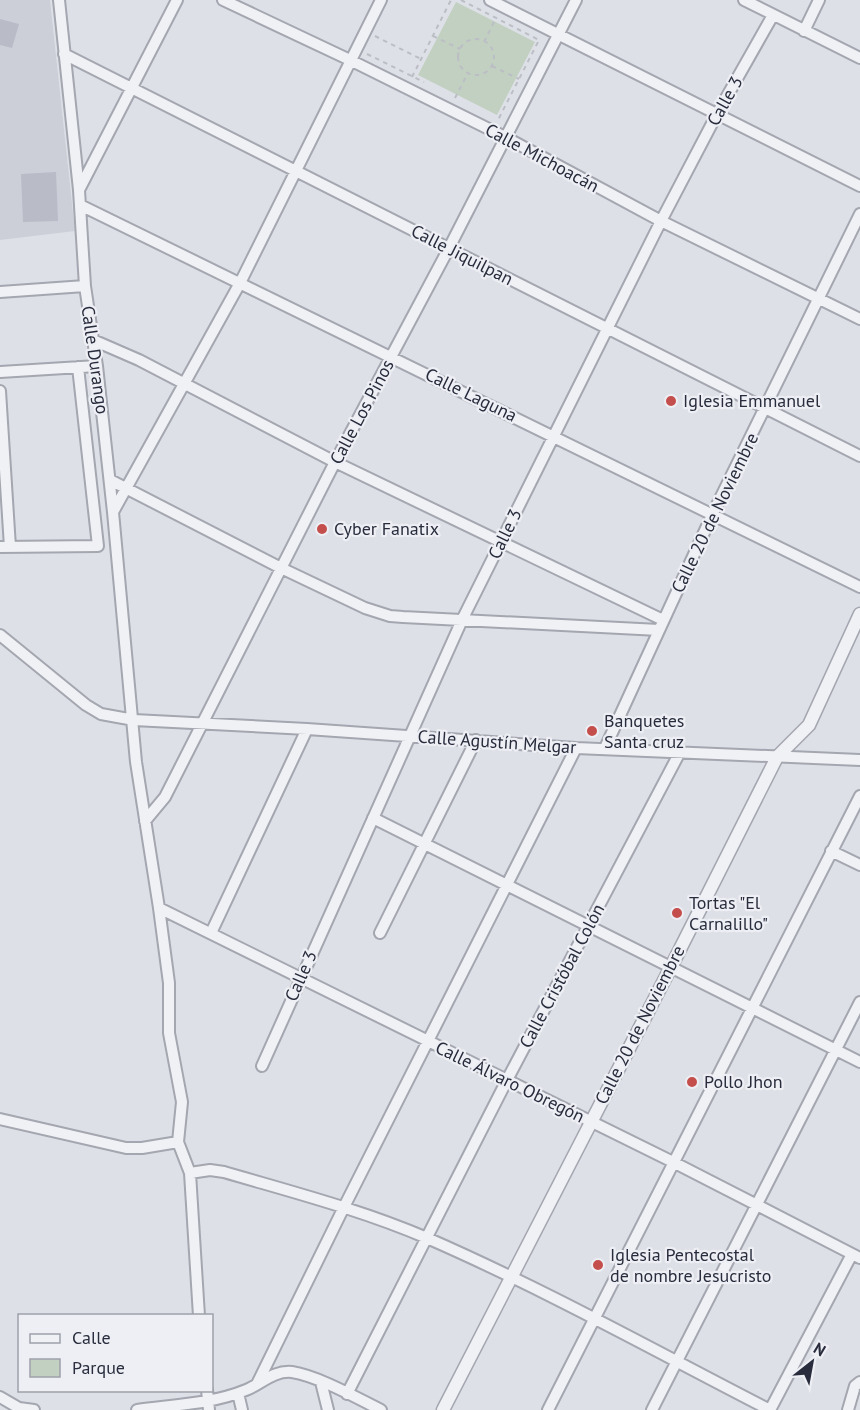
<svg xmlns="http://www.w3.org/2000/svg" width="860" height="1410" viewBox="0 0 860 1410" font-family="'PT Sans',sans-serif">
	<rect width="100%" height="100%" fill="#dee0e7"/>
	<path fill="#cccfd8" d="M0 0H50L75 231 0 240Z"/>
	<path fill="#c1d0c0" d="M456 2 535 42 497 115 418 75Z"/>
	<path fill="#b9bbc6" d="M0 19 19 24 12 48 0 45Z
		M56 172 58 221 23 222 21 174Z"/>
	<g fill="none" stroke-linecap="round" stroke-linejoin="round">
		<defs>
			<path id="minor" d="M59 0 79 190 85 286 97 366 113 512 136 762 159 908 169 983V1033L182 1102 178 1142 190 1173 199 1316
				M223 0 350 60 505 137 661 221 860 319
				M490 0 860 186
				M744 0 860 58
				M804 31 819 0
				M64 54 860 456
				M79 190 177 0
				M80 205 860 587
				M0 292 85 286
				M93 340 139 360 335 462 663 620
				M0 372 97 366
				M0 391 10 547
				M110 480 281 568 365 608 390 616 403 617 659 630
				M113 512 240 283 381 0
				M0 547 98 546 78 367
				M0 635 86 705 101 714 134 720 307 729 576 748 860 760
				M605 748 713 513 860 214
				M373 818 860 1062
				M145 821 165 797 335 462 449 248 576 0
				M831 851 860 865
				M159 908 673 1162 860 1258
				M211 933 307 729
				M380 933 476 740
				M262 1066 462 620 661 221 717 114 773 15
				M0 1119 126 1148H142L178 1142
				M190 1173 210 1170 224 1172C292 1192 362 1210 427 1238 544 1289 657 1352 770 1410
				M321 1382 328 1410
				M257 1384 344 1207 576 748
				M207 1390 209 1410
				M238 1393 242 1410
				M347 1394 507 1080 680 752
				M0 1397 19 1408 34 1410
				M137 1410C173 1405 212 1404 246 1390 261 1384 274 1370 292 1372 318 1376 357 1398 381 1410
				M548 1410 860 796
				M652 1410 860 1002
				M770 1410 852 1254
				M848 1410 855 1386 860 1382"/>
			<path id="tertiary" d="M443 1410 671 967 777 757 809 725 860 614"/>
		</defs>
		<use href="#minor" stroke="#a4a6b0" stroke-width="14"/>
		<use href="#tertiary" stroke="#a4a6b0" stroke-width="15"/>
		<path stroke="#bcbec5" stroke-width="2" stroke-dasharray="4.5 4.5" stroke-linecap="butt" d="M461 0 539 40 498 120
			M375 36 421 59
			M433 36 460 49
			M458 57a18 18 0 1 1 36 0a18 18 0 1 1-36 0Z
			M484 42 496 18
			M367 54 424 82
			M492 66 519 79
			M412 77 451 0
			M455 98 468 73"/>
		<use href="#minor" stroke="#f0f1f5" stroke-width="10"/>
		<use href="#tertiary" stroke="#f0f1f5" stroke-width="12"/>
	</g>
	<g fill="#c44e4b" stroke="#edeff4" stroke-width="2">
		<circle cx="671" cy="401" r="6"/>
		<circle cx="322" cy="529" r="6"/>
		<circle cx="592" cy="731" r="6"/>
		<circle cx="677" cy="913" r="6"/>
		<circle cx="692" cy="1082" r="6"/>
		<circle cx="598" cy="1265" r="6"/>
	</g>
	<g text-anchor="middle" stroke-width="4.5" stroke-linejoin="round" paint-order="stroke">
		<g font-size="18" fill="#282c3c" stroke="#edeff4">
			<text transform="translate(725 101) rotate(-61)" y="6">Calle 3</text>
			<text transform="translate(542 158) rotate(28)" y="6">Calle Michoacán</text>
			<text transform="translate(462 255) rotate(27)" y="6">Calle Jiquilpan</text>
			<text transform="translate(95 360) rotate(82)" y="6">Calle Durango</text>
			<text transform="translate(471 395) rotate(26)" y="6">Calle Laguna</text>
			<text transform="translate(362 412) rotate(-62)" y="6">Calle Los Pinos</text>
			<text transform="translate(715 513) rotate(-64)" y="6">Calle 20 de Noviembre</text>
			<text transform="translate(505 534) rotate(-64)" y="6">Calle 3</text>
			<text transform="translate(497 742) rotate(4)" y="6">Calle Agustín Melgar</text>
			<text transform="translate(301 976) rotate(-66)" y="6">Calle 3</text>
			<text transform="translate(562 976) rotate(-62)" y="6">Calle Cristóbal Colón</text>
			<text transform="translate(640 1025) rotate(-63)" y="6">Calle 20 de Noviembre</text>
			<text transform="translate(510 1082) rotate(26)" y="6">Calle Álvaro Obregón</text>
		</g>
		<g font-size="18" fill="#282c3c" stroke="#edeff4" text-anchor="start">
			<text x="683" y="407">Iglesia Emmanuel</text>
			<text x="334" y="535">Cyber Fanatix</text>
			<text x="604" y="727">Banquetes<tspan x="604" dy="21">Santa cruz</tspan></text>
			<text x="689" y="909">Tortas "El<tspan x="689" dy="21">Carnalillo"</tspan></text>
			<text x="704" y="1088">Pollo Jhon</text>
			<text x="610" y="1261">Iglesia Pentecostal<tspan x="610" dy="21">de nombre Jesucristo</tspan></text>
		</g>
	</g>
	<rect x="18" y="1314" width="195" height="78" fill="#edeff4" stroke="#9ea1aa" stroke-width="1.5"/>
	<rect x="30" y="1334" width="30" height="9" fill="#f0f1f5" stroke="#9ea1aa" stroke-width="1.5"/>
	<text x="72" y="1344" font-size="18" fill="#282c3c">Calle</text>
	<rect x="30" y="1359" width="30" height="18" fill="#c1d0c0" stroke="#9ea1aa" stroke-width="1.5"/>
	<text x="72" y="1374" font-size="18" fill="#282c3c">Parque</text>
	<g transform="translate(812 1362) rotate(31)" stroke="#edeff4" stroke-width="4.5" paint-order="stroke">
	<path d="M0-4.5L10 22L0 15L-10 22Z" fill="#282c3c"/>
	<text y="-9" font-size="16" font-weight="bold" text-anchor="middle" fill="#282c3c">N</text>
	</g>
</svg>
